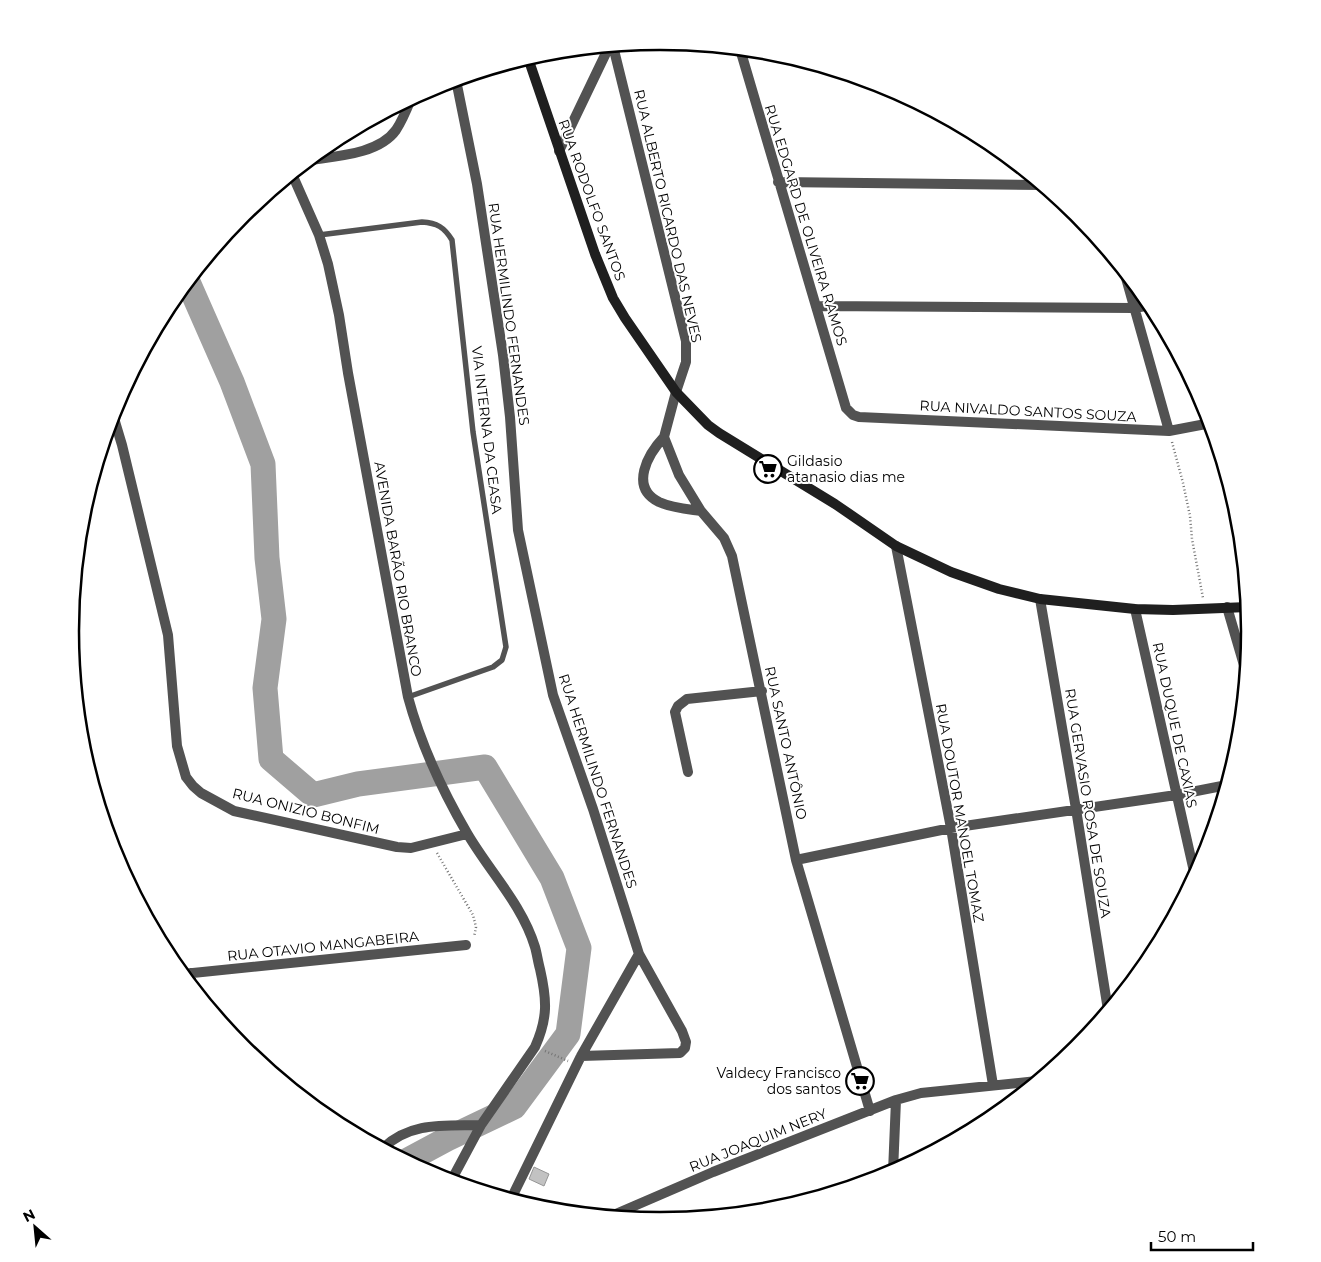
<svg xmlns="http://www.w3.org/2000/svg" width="1321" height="1262" viewBox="0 0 1321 1262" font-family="Montserrat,sans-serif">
	<rect width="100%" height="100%" fill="#fff"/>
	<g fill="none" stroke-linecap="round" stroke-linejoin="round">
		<path stroke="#a0a0a0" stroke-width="25" d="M188 282 232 382 263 464 267 558 274 619 265 688 271 759 313 795 358 784 485 767 552 878 579 948 568 1034 514 1107 447 1139 406 1161"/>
	</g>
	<path fill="#c2c2c2" stroke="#969696" d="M534 1167 549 1174 544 1186 529 1179Z"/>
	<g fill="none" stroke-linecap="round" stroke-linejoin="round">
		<path stroke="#747474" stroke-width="2.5" stroke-dasharray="1 2.5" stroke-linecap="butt" d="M1172 442 1183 483 1190 516 1192 539 1203 598
			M437 853 473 915 476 927 474 937
			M545 1051 568 1061"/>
		<path stroke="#525252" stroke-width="5.5" d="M319 235 422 222C437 223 444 227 452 240L473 432 506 647 502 660 493 667 408 697"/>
		<path stroke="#525252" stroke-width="10" d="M613 46 686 341V362L676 392 664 437 679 475 701 511 724 538 732 556 796 860 870 1111
			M740 49 846 408 853 415 859 417 1169 431 1211 423
			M456 80 477 184 503 355 510 417 518 530 553 695 593 809 639 954 682 1031 686 1042 685 1048 680 1053 581 1056
			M559 151 606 53 613 46
			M310 160C337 156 379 154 396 130 402 121 407 109 411 99
			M292 174 319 235 328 264 339 315 348 373 408 697C421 745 442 790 467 833 489 871 522 904 535 947 537 954 538 962 540 969 547 1000 548 1018 535 1047L481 1125C446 1126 411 1121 383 1148
			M778 182 1043 185
			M1124 271 1169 431
			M816 306 1134 308 1152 305
			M113 415 122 445 168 635 177 746 186 777 193 786 201 793 234 811 397 847 411 848 467 834
			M664 437C648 454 629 487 659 502 672 508 687 509 701 511
			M896 546 951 828 993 1085
			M1040 599 1076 809 1108 1010
			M1227 607 1246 672
			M1135 609 1195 876
			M688 772 675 712 678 706 687 699 762 691
			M796 860 951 828 1176 795 1227 785
			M183 974 466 945
			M191 984V973
			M893 1172 896 1100
			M451 1181 481 1125
			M511 1199 581 1056 639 954
			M611 1216 713 1172 896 1100 921 1093 1037 1081"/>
		<path stroke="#1f1f1f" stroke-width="10" d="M528 58 595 254 613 298 625 318 676 392 708 425 719 433 835 504 896 546 951 572 999 589 1040 599 1135 609 1173 610 1248 607"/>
	</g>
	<defs>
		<symbol id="supermarket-ring" viewBox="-11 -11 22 22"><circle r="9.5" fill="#fff" stroke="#000" stroke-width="1.5"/><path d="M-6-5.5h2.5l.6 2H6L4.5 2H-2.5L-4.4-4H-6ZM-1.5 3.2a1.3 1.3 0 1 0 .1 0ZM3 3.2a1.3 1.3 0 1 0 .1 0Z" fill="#000"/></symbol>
	</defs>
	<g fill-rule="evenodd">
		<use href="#supermarket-ring" x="752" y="453" width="32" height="32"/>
		<use href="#supermarket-ring" x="844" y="1065" width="32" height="32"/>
	</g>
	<g text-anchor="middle" stroke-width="4" stroke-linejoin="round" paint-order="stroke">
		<g font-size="14" fill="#000" stroke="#fff">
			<text transform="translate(592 200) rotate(70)" y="5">RUA RODOLFO SANTOS</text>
			<text transform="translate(668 216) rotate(77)" y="5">RUA ALBERTO RICARDO DAS NEVES</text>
			<text transform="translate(806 225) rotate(73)" y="5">RUA EDGARD DE OLIVEIRA RAMOS</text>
			<text transform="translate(509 314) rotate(82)" y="5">RUA HERMILINDO FERNANDES</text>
			<text transform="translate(1028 411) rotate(3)" y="5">RUA NIVALDO SANTOS SOUZA</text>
			<text transform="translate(487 430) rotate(83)" y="5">VIA INTERNA DA CEASA</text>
			<text transform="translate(398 569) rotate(80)" y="5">AVENIDA BARÃO RIO BRANCO</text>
			<text transform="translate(1175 725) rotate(78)" y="5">RUA DUQUE DE CAXIAS</text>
			<text transform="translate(786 743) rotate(78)" y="5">RUA SANTO ANTÔNIO</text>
			<text transform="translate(598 781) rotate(72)" y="5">RUA HERMILINDO FERNANDES</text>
			<text transform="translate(1088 803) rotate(81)" y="5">RUA GERVASIO ROSA DE SOUZA</text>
			<text transform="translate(306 811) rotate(14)" y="5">RUA ONIZIO BONFIM</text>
			<text transform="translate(960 813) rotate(80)" y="5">RUA DOUTOR MANOEL TOMAZ</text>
			<text transform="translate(323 946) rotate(-6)" y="5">RUA OTAVIO MANGABEIRA</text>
			<text transform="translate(758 1140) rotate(-22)" y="5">RUA JOAQUIM NERY</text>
		</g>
		<g font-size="14" fill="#000" stroke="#fff" text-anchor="start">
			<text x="787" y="466">Gildasio<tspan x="787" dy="16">atanasio dias me</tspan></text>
			<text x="841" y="1078" text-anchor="end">Valdecy Francisco<tspan x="841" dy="16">dos santos</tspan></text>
		</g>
	</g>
	<path d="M0 0H1321V1262H0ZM79 631a581 581 0 1 1 1162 0a581 581 0 1 1-1162 0Z" fill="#fff" fill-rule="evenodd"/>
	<path fill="none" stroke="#000" stroke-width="2.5" d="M79 631a581 581 0 1 1 1162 0a581 581 0 1 1-1162 0Z"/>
	<g transform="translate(35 1227) rotate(333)" stroke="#ffffff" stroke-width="4" paint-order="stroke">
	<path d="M0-4L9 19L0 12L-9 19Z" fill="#000000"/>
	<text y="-8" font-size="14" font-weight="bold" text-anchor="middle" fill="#000000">N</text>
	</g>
	<path d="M1151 1242v8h102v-8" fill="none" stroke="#000000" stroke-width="2.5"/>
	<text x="1158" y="1242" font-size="15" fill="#000000" stroke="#ffffff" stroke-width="4" paint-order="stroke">50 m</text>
</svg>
